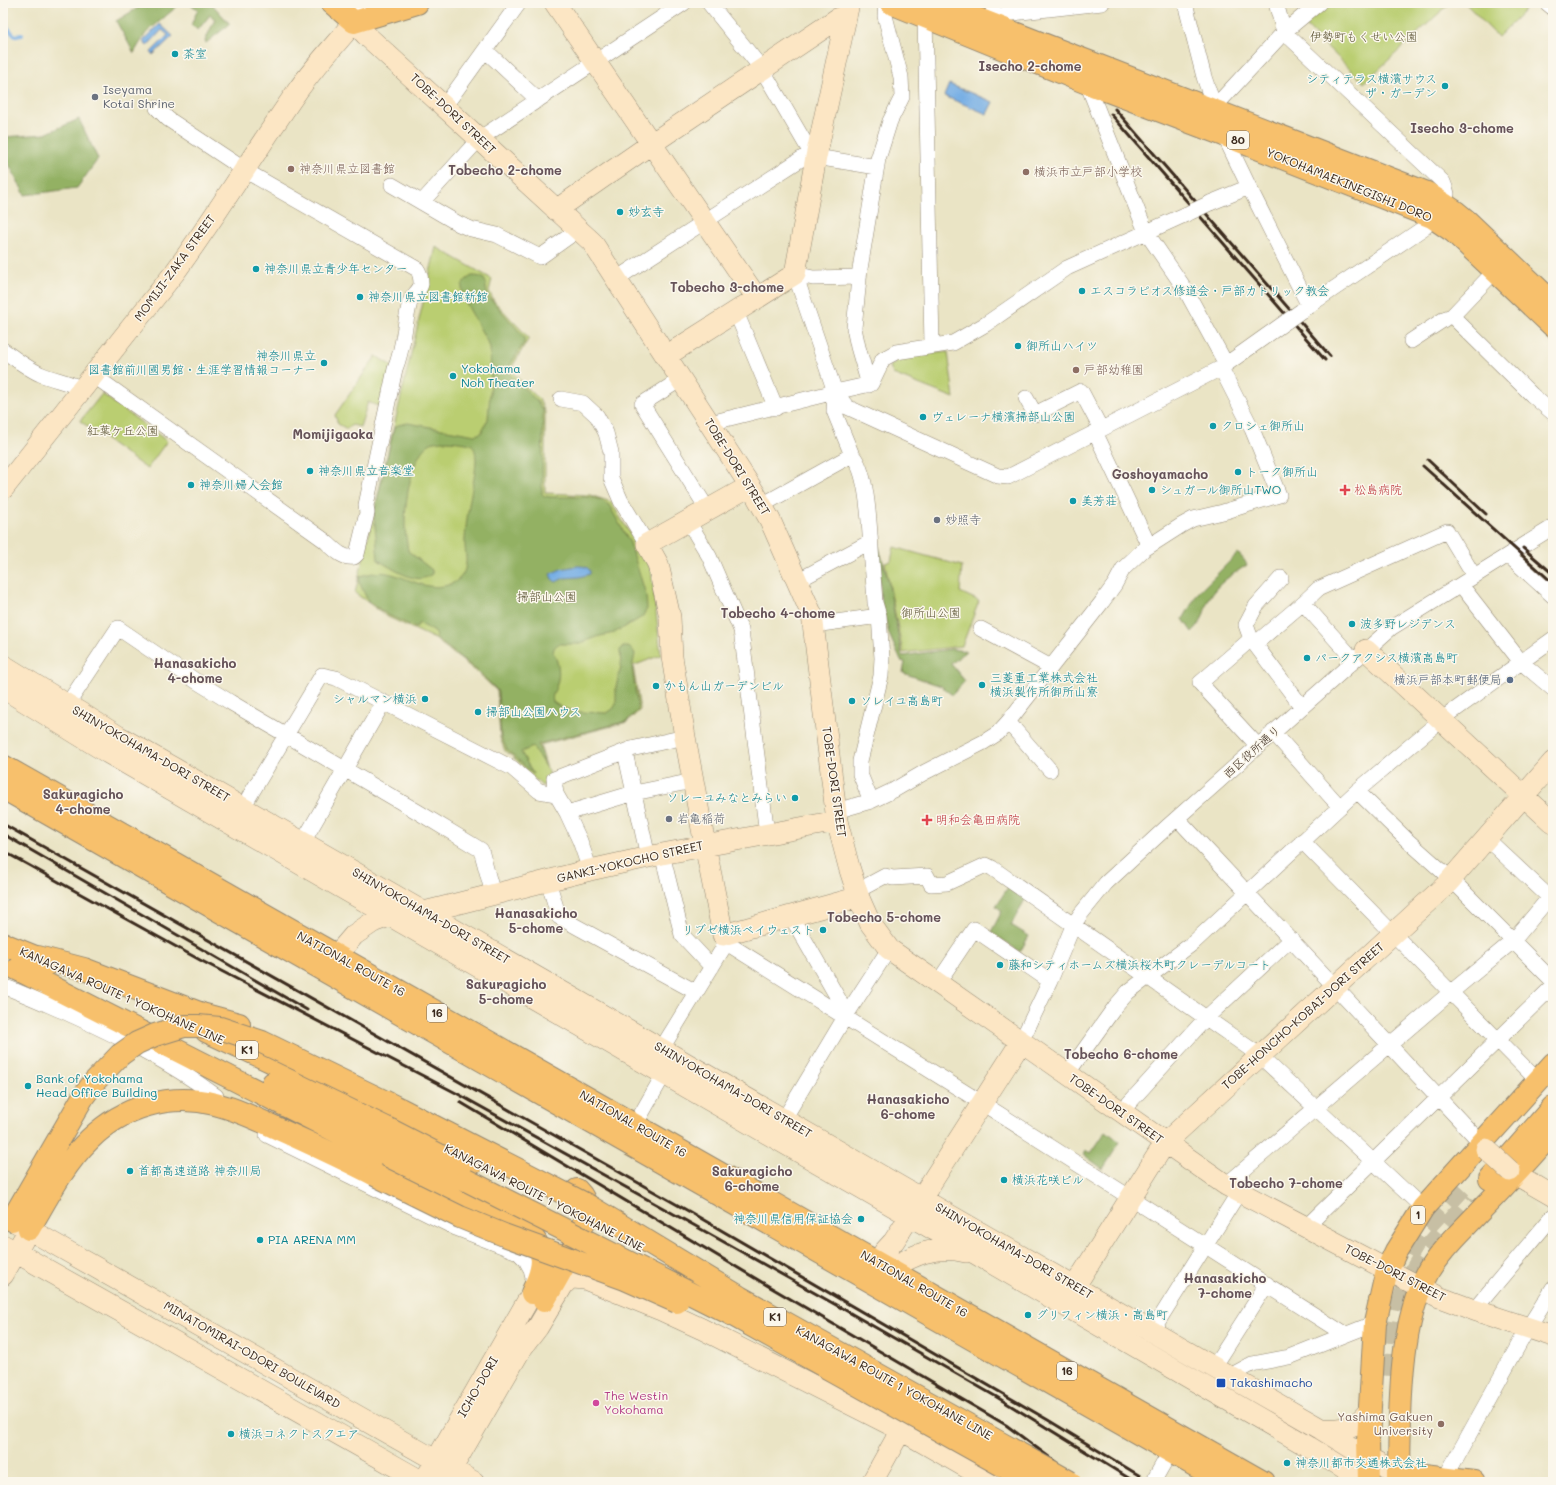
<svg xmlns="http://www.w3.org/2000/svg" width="1556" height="1485" viewBox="0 0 1556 1485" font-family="Mali,'Klee One',sans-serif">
	<rect width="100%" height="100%" fill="#fbf7ec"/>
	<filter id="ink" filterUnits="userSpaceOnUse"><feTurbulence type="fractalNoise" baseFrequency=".025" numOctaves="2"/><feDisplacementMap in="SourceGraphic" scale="8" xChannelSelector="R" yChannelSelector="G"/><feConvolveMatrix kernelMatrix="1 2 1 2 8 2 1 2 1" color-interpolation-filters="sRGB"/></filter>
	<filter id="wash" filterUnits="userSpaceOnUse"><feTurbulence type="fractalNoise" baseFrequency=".012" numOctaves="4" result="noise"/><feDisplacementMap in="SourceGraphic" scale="16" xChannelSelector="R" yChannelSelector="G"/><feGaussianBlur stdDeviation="0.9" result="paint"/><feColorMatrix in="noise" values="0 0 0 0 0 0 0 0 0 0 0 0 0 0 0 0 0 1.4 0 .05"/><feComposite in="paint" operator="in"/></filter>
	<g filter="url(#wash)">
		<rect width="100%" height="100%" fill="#eae4c5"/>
		<path fill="#bace71" stroke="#7a7c48" d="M1331 3H1450L1364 83 1304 24Z
			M1465 3H1525L1528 7 1498 37Z
			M436 247 492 279 489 291 494 301 529 338 510 370 539 399 545 412V493L590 495 611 502 651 569 661 655 633 666 640 710 627 722 540 745 550 779 542 786 512 756 505 751 500 738 497 691 478 673 435 639 388 617 355 593Z
			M948 352 954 398 893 374 890 366 903 356Z
			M376 356 392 366 379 422H376L380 407 368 402 360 427 352 425 347 429 338 424 335 415Z
			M102 394 167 441 147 469 80 421Z
			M894 547 962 566 960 592 979 601 962 646 903 653 885 563 891 561Z"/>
		<path fill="#93b163" stroke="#676e40" d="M146 3H181L146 33 134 53 116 21Z
			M187 3H211L230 24 206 43 205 41 215 19 210 15 198 30 191 25 198 9Z
			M79 119 98 159 77 188 25 195 3 153V137L45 134Z
			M472 276C491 276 483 284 488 296L524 337V343L508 368 509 374 535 399 543 410 542 494 544 496 551 497H590L601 500 609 505 630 543 646 595 647 609 642 617 632 623 614 633 600 636 578 644H558L554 648 553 653C559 662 560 674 557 684 555 691 551 695 553 702L562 708 580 712 607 713 613 709 616 704V687L621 666 620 650 623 647C630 647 632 648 635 654L632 668 638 710 627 721 538 744 545 767 533 747 521 752 533 774 513 755 507 750 501 737 498 691 479 672 436 638 435 632 419 623 416 628 388 615 368 601 359 582 360 576C369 574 378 571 387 573 409 577 427 593 451 584 458 581 463 576 465 569 468 559 464 549 465 539 466 524 468 509 471 494 473 482 481 452 471 444 462 442 440 439 431 443 411 453 405 503 405 524 405 533 407 542 408 551L432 570V574C430 575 426 578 423 578 412 582 388 566 378 560L374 513 394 428 398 425 408 423 475 435 481 433 488 419 491 381 490 347 465 301C461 288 459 283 472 276Z
			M877 540 888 580 902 656 951 649 966 651 951 664 965 681 952 695 941 686 903 673 905 662 901 661 889 634 881 600Z
			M1238 553 1245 561 1247 565C1233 574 1217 583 1209 599 1202 614 1205 620 1192 632L1183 619 1198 593Z
			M1010 884 1027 896 1011 925 1029 936 1020 952 991 932 1002 911 996 906Z
			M1106 1131 1120 1142 1103 1169 1084 1155 1086 1151 1091 1153Z"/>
		<path fill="#75ade4" stroke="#586c81" d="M160 24 173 36 153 55 151 52 168 35 162 30 147 46 143 41Z
			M949 84 993 102 987 114 944 96Z
			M577 566C582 566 587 566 590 571V574L579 577 564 578 556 582 552 579 550 574 561 569Z"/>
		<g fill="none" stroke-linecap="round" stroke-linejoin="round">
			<path stroke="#75ade4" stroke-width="4" d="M6 26 15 36 22 35"/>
		</g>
	</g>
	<g filter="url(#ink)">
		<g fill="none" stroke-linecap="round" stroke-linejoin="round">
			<path stroke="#c7bfa4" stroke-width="22" stroke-dasharray="22 11" stroke-linecap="butt" d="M1407 1254 1420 1232 1461 1187
				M1393 1376 1395 1339 1401 1308 1410 1280 1427 1251 1472 1199"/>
			<defs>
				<path id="street" d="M709 3 762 69 811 153
					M993 3 994 26
					M1185 3 1204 77 1224 135 1249 187 1309 306
					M1276 3 1284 32 1443 182 1446 190 1447 194 1442 203 1425 227 1301 311
					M1547 3 1553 8
					M925 16 932 345
					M354 22 359 3
					M992 32 994 26 1005 14 1102 3
					M485 50 538 100
					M1087 83 1146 232 1185 289 1226 364
					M444 107 519 3
					M1216 111 1221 100 1284 32 1319 3
					M816 157 877 167
					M392 185 459 224 471 229 497 235 540 257 578 230
					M422 202 479 139 684 3
					M1210 203 1249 187
					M616 279 818 148
					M736 312 776 408
					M1452 316 1495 271
					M1411 341 1446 318 1452 316 1532 395 1553 413
					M3 350C15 359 27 368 40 374 54 380 69 382 82 389
					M93 375 324 540C333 548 342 559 354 557L357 554 367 513 366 505 395 369C404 348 404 324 410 302 412 295 420 291 421 284 421 278 420 273 417 269L251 174 168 119 157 108
					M681 379 642 404 708 510
					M869 385 858 347 854 328 860 269 878 159 890 121 902 97 901 77 885 16 886 3
					M835 392 847 407 998 476 1008 477 1221 368 1287 321
					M835 392 834 411 852 455C868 472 869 525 871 548 872 566 874 584 875 603L879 616 882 658 881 676 860 761V774L871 801
					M835 392 871 384 883 359 896 352 953 343 986 324 1067 268 1191 212
					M1026 398 1035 414 1081 391 1101 429
					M561 399 583 403 597 416 606 433 611 452V478L621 501 647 544
					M710 423 835 392 795 274 813 278 859 277
					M1095 432 1149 546
					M762 505 852 455
					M688 521 709 556 741 630 767 834
					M1508 555 1553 596
					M1281 578 1256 606 1246 625 1251 639 1302 707
					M797 581 870 542
					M1461 585 1521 662 1553 689
					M1303 603 1347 652 1353 662
					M814 625 879 616
					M981 629 1051 667
					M1251 639 1200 683 1258 746
					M1255 644 1303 603 1318 589 1447 531 1474 576
					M73 696 118 628 196 681 230 702 418 812 481 850 493 894
					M1008 722 1050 770
					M1273 732 1340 807
					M625 752 648 857
					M1357 791 1407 840 1451 879 1553 981
					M243 807 322 675 336 678 512 768 539 791 556 794
					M836 811 871 801 894 790 925 772 984 742 998 733 1008 722 1102 602 1115 584 1123 569 1143 550 1182 525 1193 519 1223 512 1279 495 1252 429 1221 368
					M567 813 634 793 693 781
					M1177 818 1482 1144
					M1487 839 1549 897
					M1302 841 1538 1081
					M303 842 383 703
					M662 854 682 935 712 967
					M590 870 580 841 567 813 556 794 554 779 631 749 685 737
					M548 881 559 917 696 992
					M857 891 885 876 893 878 927 876 931 884 947 883 986 865 992 868 1259 1055 1423 1208
					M791 916 839 1000 845 1017
					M725 942 982 1103 1344 1334
					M937 984 974 929 1050 981
					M3 986C24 994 44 1003 65 1012 118 1036 169 1061 216 1096
					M1021 1042 1050 981 1073 926 1080 915 1106 883 1167 827 1391 628 1553 527
					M662 1048 722 950 725 942 723 935
					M1067 1074 1115 1007 1128 992 1193 943 1357 791 1441 720 1553 639
					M1121 1112 1206 1018 1291 939
					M784 1119 845 1017 889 949
					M631 1132 664 1074
					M267 1135 456 1228 518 1252 526 1260 531 1269 533 1277 532 1288
					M1226 1185 1450 993 1513 941 1553 893
					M1306 1227 1553 986
					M1474 1310 1553 1216
					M1152 1331 1239 1192
					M1214 1367 1267 1284
					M1230 1376 1252 1364 1289 1357 1375 1323
					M1445 1478 1528 1328 1553 1288
					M1153 1482 1170 1452"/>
				<path id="secondary" d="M555 3 757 298
					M556 210 651 144 837 19 846 16
					M666 356 795 274 816 157 849 3
					M750 486 647 544 658 564 670 617 672 657 685 737 705 845 723 935 859 897
					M3 489 175 272C218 213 256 150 298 90 315 66 336 44 354 22L366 35 592 242 754 492 770 520 812 615 837 821 849 867 859 898 870 923 889 949 1226 1185 1439 1297 1474 1310 1553 1336
					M1366 650 1553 823
					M3 665 118 736 1321 1429 1368 1458 1399 1473
					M3 688 108 753 976 1254 1309 1447 1366 1482
					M327 971 336 956 354 935 373 922 389 916 424 912 590 870 662 854 837 821
					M1510 1171 1553 1196
					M14 1221 474 1482
					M3 1245 423 1482
					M884 1252 894 1241 1021 1042
					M3 1275 23 1240
					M875 1277C907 1260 928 1243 966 1252
					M1075 1286 1165 1143 1446 885 1553 762
					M521 1349 538 1327 563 1285 568 1280 573 1278 585 1279 661 1310 702 1329 901 1430 992 1482
					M1321 1429C1344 1430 1357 1429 1370 1409
					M429 1473 532 1293
					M444 1482 521 1349 526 1336
					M872 1482 901 1430"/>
				<path id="primary" d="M332 3 354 22 417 3
					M891 3 1087 83 1224 135 1432 217 1454 232 1553 326
					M937 3 1427 193 1456 212 1467 221 1553 303
					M1399 1473 1474 1482"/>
				<path id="highway" d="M3 766 1263 1482
					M3 788 1224 1482
					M3 944 50 963
					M38 957 84 969 202 1014 239 1024
					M17 969 365 1146 527 1231C548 1252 544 1268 532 1293
					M206 1031 279 1065 474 1162
					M273 1083 466 1180
					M1490 1179 1553 1107
					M12 1220 83 1097 94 1082 120 1055
					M29 1229C47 1198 64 1164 90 1139 124 1106 170 1093 215 1104 240 1110 263 1122 285 1132 316 1146 346 1160 375 1175
					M544 1301C555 1281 587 1230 586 1209 586 1202 582 1195 577 1190
					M1369 1482 1368 1440 1375 1323 1387 1270 1396 1251 1423 1208 1553 1064
					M1399 1482C1400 1418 1397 1326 1429 1270 1443 1247 1465 1228 1483 1208 1507 1184 1530 1158 1553 1132"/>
			</defs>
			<use href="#street" stroke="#928772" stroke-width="16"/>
			<use href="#secondary" stroke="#928772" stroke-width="22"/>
			<use href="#primary" stroke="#928772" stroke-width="24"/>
			<use href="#highway" stroke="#928772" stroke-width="24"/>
			<use href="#street" stroke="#fff" stroke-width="15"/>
			<use href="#secondary" stroke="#fce6c4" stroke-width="21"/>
			<use href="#primary" stroke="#f7c06c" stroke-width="22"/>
			<use href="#highway" stroke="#f7c06c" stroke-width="22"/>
			<path stroke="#3b2a1e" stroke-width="3" d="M1115 109 1330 356
				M1111 114 1325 360
				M1428 460 1486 514
				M1423 466 1553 583
				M1523 548 1553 574
				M3 824 690 1212 1048 1420 1150 1482
				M3 834 307 1010
				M3 851 200 960 458 1094 690 1223 845 1310 995 1396 1135 1482
				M460 1102 770 1287 1006 1425 1061 1466 1077 1482"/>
			<defs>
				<path id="street-bridge" d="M1191 212 1210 203
					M1287 321 1301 311"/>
				<path id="secondary-bridge" d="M1486 1149 1510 1171"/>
				<path id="highway-bridge" d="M120 1055 137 1043 155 1035 184 1026H198L220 1028 262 1042 400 1109 587 1205 738 1296
					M375 1175 460 1217 504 1235 625 1279 677 1302
					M466 1180 729 1313 1032 1482
					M725 1289 1070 1482"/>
			</defs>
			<use href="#street-bridge" stroke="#928772" stroke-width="16" stroke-linecap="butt"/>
			<use href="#secondary-bridge" stroke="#928772" stroke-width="22" stroke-linecap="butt"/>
			<use href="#highway-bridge" stroke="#928772" stroke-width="24" stroke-linecap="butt"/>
			<use href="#street-bridge" stroke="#fff" stroke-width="15"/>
			<use href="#secondary-bridge" stroke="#fce6c4" stroke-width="21"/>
			<use href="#highway-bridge" stroke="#f7c06c" stroke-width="22"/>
		</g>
	</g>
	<g fill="#0f9aa8" stroke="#fbf7ec" stroke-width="1.5">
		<circle cx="175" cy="54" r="4"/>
		<circle cx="1445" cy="86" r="4"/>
		<circle cx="620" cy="212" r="4"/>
		<circle cx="256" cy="269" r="4"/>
		<circle cx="1082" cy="291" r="4"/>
		<circle cx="360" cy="297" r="4"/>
		<circle cx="1018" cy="346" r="4"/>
		<circle cx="324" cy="363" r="4"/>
		<circle cx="453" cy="376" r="4"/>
		<circle cx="923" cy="417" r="4"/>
		<circle cx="1213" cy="426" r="4"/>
		<circle cx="310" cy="471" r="4"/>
		<circle cx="1238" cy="472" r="4"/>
		<circle cx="191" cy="485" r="4"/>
		<circle cx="1152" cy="490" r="4"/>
		<circle cx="1073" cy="501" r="4"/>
		<circle cx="1352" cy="624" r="4"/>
		<circle cx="1307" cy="658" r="4"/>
		<circle cx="982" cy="685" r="4"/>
		<circle cx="656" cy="686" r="4"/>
		<circle cx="425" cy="699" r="4"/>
		<circle cx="852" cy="701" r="4"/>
		<circle cx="478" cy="712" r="4"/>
		<circle cx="795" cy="798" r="4"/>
		<circle cx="823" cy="930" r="4"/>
		<circle cx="1000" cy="965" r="4"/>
		<circle cx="28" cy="1086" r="4"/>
		<circle cx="130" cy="1171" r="4"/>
		<circle cx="1004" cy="1180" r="4"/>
		<circle cx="861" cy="1219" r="4"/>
		<circle cx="260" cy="1240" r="4"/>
		<circle cx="1028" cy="1315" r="4"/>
		<circle cx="231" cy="1434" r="4"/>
		<circle cx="1287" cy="1463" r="4"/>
	</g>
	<g fill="#6b7280" stroke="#fbf7ec" stroke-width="1.5">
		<circle cx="95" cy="97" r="4"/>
		<circle cx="937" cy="520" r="4"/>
		<circle cx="669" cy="819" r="4"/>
	</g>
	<g fill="#8d6e63" stroke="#fbf7ec" stroke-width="1.5">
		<circle cx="291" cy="169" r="4"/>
		<circle cx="1026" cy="172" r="4"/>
		<circle cx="1076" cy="370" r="4"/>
		<circle cx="1441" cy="1424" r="4"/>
	</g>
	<g fill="#e0444e" stroke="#fbf7ec" stroke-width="1.5">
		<path d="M1343 484h4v4h4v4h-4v4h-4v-4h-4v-4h4z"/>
		<path d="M925 814h4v4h4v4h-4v4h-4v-4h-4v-4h4z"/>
	</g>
	<circle fill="#5c6f8a" stroke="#fbf7ec" stroke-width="1.5" cx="1510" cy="680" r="4"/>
	<rect fill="#1a4fb4" stroke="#fbf7ec" stroke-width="1.5" x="1216" y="1378" width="10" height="10" rx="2"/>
	<circle fill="#d1479c" stroke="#fbf7ec" stroke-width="1.5" cx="596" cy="1403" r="4"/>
	<g text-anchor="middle" stroke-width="3" stroke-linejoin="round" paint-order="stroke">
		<g fill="#fbf7ec" stroke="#75685c" stroke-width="1">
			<rect x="1227" y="131" width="22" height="18" rx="3"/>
			<rect x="427" y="1004" width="20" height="18" rx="3"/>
			<rect x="236" y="1041" width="22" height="18" rx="3"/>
			<rect x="1411" y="1206" width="14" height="18" rx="3"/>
			<rect x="764" y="1308" width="22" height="18" rx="3"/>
			<rect x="1057" y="1362" width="20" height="18" rx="3"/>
		</g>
		<g font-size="11" font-weight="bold" fill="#3b2a1e">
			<text x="1238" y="144">80</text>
			<text x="437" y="1017">16</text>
			<text x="247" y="1054">K1</text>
			<text x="1418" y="1219">1</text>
			<text x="775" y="1321">K1</text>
			<text x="1067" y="1375">16</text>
		</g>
		<g font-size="12" fill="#5b5333" stroke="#fbf7ec">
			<text x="1364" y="41">伊勢町もくせい公園</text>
			<text x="123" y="435">紅葉ケ丘公園</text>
			<text x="547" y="601">掃部山公園</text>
			<text x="931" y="617">御所山公園</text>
		</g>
		<g font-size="12" fill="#0d838f" stroke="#fbf7ec" text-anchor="start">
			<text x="183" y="58">茶室</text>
			<text x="1437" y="83" text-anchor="end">シティテラス横濱サウス<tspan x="1437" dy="14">ザ・ガーデン</tspan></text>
			<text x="628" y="216">妙玄寺</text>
			<text x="264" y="273">神奈川県立青少年センター</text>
			<text x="1090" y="295">エスコラピオス修道会・戸部カトリック教会</text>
			<text x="368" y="301">神奈川県立図書館新館</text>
			<text x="1026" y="350">御所山ハイツ</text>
			<text x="316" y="360" text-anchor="end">神奈川県立<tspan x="316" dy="14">図書館前川國男館・生涯学習情報コーナー</tspan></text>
			<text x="461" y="373">Yokohama<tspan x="461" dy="14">Noh Theater</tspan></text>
			<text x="931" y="421">ヴェレーナ横濱掃部山公園</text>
			<text x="1221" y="430">クロシェ御所山</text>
			<text x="318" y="475">神奈川県立音楽堂</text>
			<text x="1246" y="476">トーク御所山</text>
			<text x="199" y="489">神奈川婦人会館</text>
			<text x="1160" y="494">シュガール御所山TWO</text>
			<text x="1081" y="505">美芳荘</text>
			<text x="1360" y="628">波多野レジデンス</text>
			<text x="1315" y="662">パークアクシス横濱高島町</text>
			<text x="990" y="682">三菱重工業株式会社<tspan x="990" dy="14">横浜製作所御所山寮</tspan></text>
			<text x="664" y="690">かもん山ガーデンビル</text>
			<text x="417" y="703" text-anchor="end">シャルマン横浜</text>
			<text x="860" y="705">ソレイユ高島町</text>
			<text x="486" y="716">掃部山公園ハウス</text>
			<text x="787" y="802" text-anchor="end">ソレーユみなとみらい</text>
			<text x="815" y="934" text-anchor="end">リブゼ横浜ベイウェスト</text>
			<text x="1008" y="969">藤和シティホームズ横浜桜木町クレーデルコート</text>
			<text x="36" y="1083">Bank of Yokohama<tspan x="36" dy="14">Head Office Building</tspan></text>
			<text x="138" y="1175">首都高速道路 神奈川局</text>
			<text x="1012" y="1184">横浜花咲ビル</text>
			<text x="853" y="1223" text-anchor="end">神奈川県信用保証協会</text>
			<text x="268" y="1244">PIA ARENA MM</text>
			<text x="1036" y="1319">グリフィン横浜・高島町</text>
			<text x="239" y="1438">横浜コネクトスクエア</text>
			<text x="1295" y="1467">神奈川都市交通株式会社</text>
		</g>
		<g font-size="12" fill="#5b616d" stroke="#fbf7ec" text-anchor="start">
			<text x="103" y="94">Iseyama<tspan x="103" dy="14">Kotai Shrine</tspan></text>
			<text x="945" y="524">妙照寺</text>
			<text x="677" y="823">岩亀稲荷</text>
		</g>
		<g font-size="12" fill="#3b2a1e" stroke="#fbf7ec">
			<text transform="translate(453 114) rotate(43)" y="4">TOBE-DORI STREET</text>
			<text transform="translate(1349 185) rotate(22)" y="4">YOKOHAMAEKINEGISHI DORO</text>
			<text transform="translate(175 268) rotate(-54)" y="4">MOMIJI-ZAKA STREET</text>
			<text transform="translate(737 467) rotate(58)" y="4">TOBE-DORI STREET</text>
			<text transform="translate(1252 752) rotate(-42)" y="4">西区役所通り</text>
			<text transform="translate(151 754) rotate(30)" y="4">SHINYOKOHAMA-DORI STREET</text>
			<text transform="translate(834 782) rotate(82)" y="4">TOBE-DORI STREET</text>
			<text transform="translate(630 862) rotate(-13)" y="4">GANKI-YOKOCHO STREET</text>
			<text transform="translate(431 916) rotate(30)" y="4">SHINYOKOHAMA-DORI STREET</text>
			<text transform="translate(351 964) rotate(29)" y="4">NATIONAL ROUTE 16</text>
			<text transform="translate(122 996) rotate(24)" y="4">KANAGAWA ROUTE 1 YOKOHANE LINE</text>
			<text transform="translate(1303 1016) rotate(-42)" y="4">TOBE-HONCHO-KOBAI-DORI STREET</text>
			<text transform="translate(733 1090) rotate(30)" y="4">SHINYOKOHAMA-DORI STREET</text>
			<text transform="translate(1116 1109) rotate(35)" y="4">TOBE-DORI STREET</text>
			<text transform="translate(633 1124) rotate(30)" y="4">NATIONAL ROUTE 16</text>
			<text transform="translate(544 1198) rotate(27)" y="4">KANAGAWA ROUTE 1 YOKOHANE LINE</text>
			<text transform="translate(1014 1251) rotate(30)" y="4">SHINYOKOHAMA-DORI STREET</text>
			<text transform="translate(1395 1273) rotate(27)" y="4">TOBE-DORI STREET</text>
			<text transform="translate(914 1284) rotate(30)" y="4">NATIONAL ROUTE 16</text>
			<text transform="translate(252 1355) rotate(30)" y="4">MINATOMIRAI-ODORI BOULEVARD</text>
			<text transform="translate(894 1383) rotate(29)" y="4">KANAGAWA ROUTE 1 YOKOHANE LINE</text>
			<text transform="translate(478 1387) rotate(-60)" y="4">ICHO-DORI</text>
		</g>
		<g font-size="12" fill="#785e54" stroke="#fbf7ec" text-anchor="start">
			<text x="299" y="173">神奈川県立図書館</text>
			<text x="1034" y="176">横浜市立戸部小学校</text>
			<text x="1084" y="374">戸部幼稚園</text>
			<text x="1433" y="1421" text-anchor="end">Yashima Gakuen<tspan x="1433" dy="14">University</tspan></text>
		</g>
		<g font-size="12" fill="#be3a42" stroke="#fbf7ec" text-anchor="start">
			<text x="1354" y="494">松島病院</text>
			<text x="936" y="824">明和会亀田病院</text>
		</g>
		<g font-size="12" fill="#4e5e75" stroke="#fbf7ec" text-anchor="end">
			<text x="1502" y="684">横浜戸部本町郵便局</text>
		</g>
		<g font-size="12" fill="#164399" stroke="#fbf7ec" text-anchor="start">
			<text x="1230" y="1387">Takashimacho</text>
		</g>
		<g font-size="12" fill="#b23c85" stroke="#fbf7ec" text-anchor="start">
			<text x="604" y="1400">The Westin<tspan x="604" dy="14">Yokohama</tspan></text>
		</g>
		<g font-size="13" font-weight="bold" fill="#665359" stroke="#fbf7ec">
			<text x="1030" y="71">Isecho 2-chome</text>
			<text x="1462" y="133">Isecho 3-chome</text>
			<text x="505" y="175">Tobecho 2-chome</text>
			<text x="727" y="292">Tobecho 3-chome</text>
			<text x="333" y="439">Momijigaoka</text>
			<text x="1160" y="479">Goshoyamacho</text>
			<text x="778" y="618">Tobecho 4-chome</text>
			<text x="195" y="668">Hanasakicho<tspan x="195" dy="15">4-chome</tspan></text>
			<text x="83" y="799">Sakuragicho<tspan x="83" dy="15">4-chome</tspan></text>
			<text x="536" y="918">Hanasakicho<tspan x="536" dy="15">5-chome</tspan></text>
			<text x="884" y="922">Tobecho 5-chome</text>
			<text x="506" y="989">Sakuragicho<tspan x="506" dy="15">5-chome</tspan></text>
			<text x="1121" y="1059">Tobecho 6-chome</text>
			<text x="908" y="1104">Hanasakicho<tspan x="908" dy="15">6-chome</tspan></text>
			<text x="752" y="1176">Sakuragicho<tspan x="752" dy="15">6-chome</tspan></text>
			<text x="1286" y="1188">Tobecho 7-chome</text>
			<text x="1225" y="1283">Hanasakicho<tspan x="1225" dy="15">7-chome</tspan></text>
		</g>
	</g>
	<rect width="1556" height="1485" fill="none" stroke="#fbf7ec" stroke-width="16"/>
</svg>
